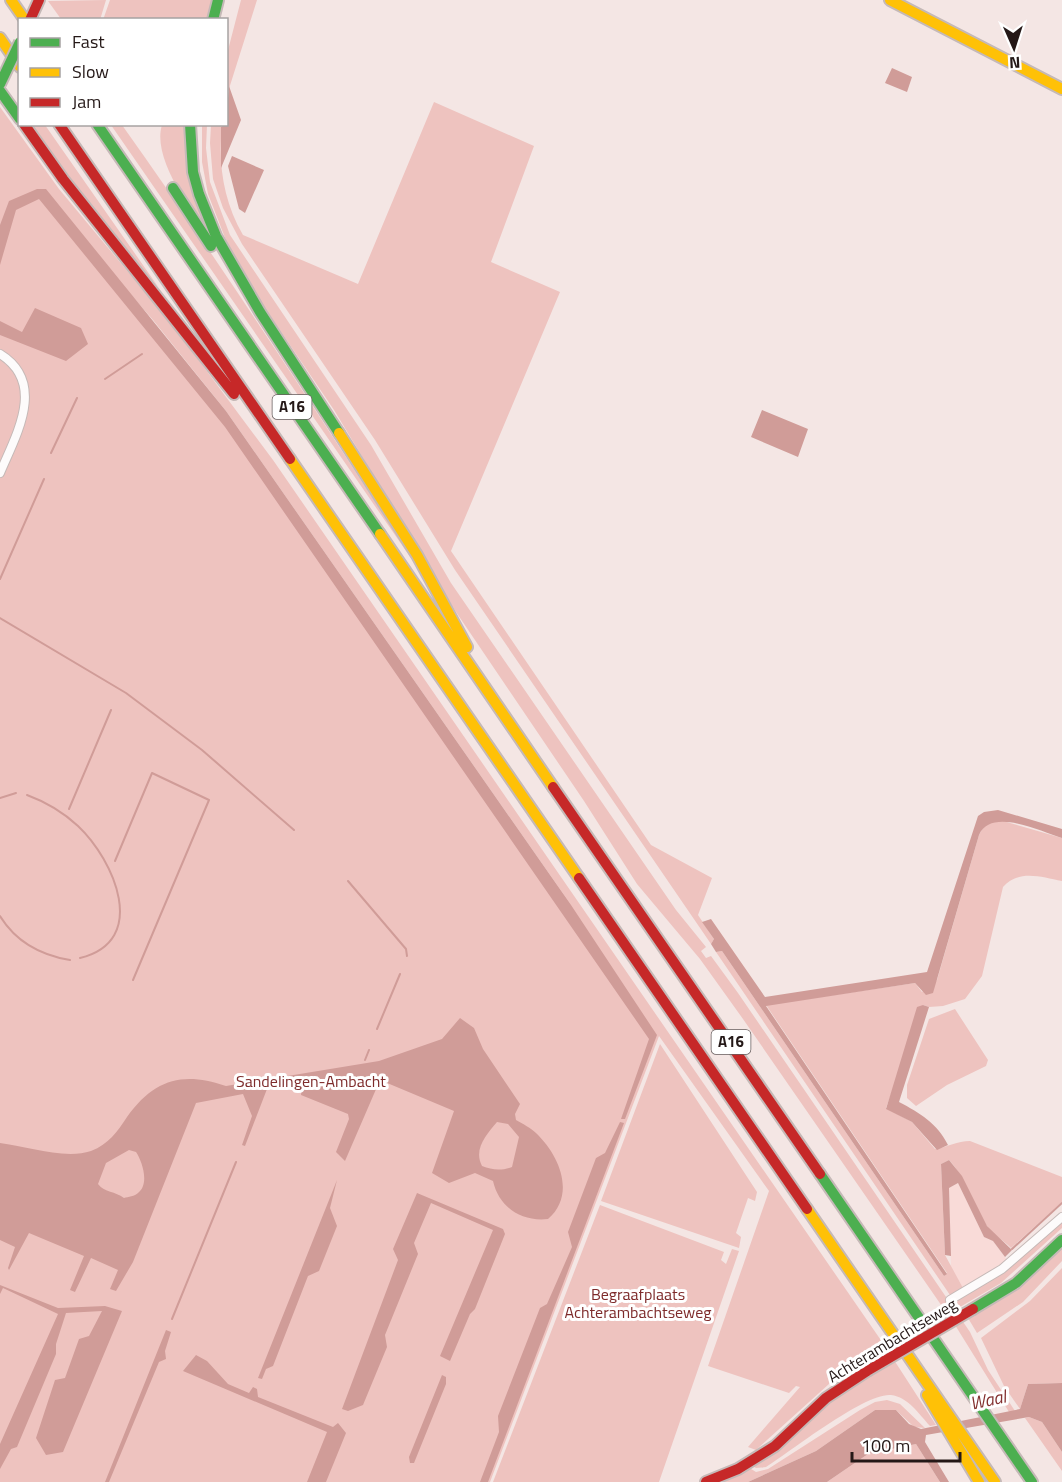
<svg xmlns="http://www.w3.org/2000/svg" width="1062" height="1482" viewBox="0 0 1062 1482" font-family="'Titillium Web',sans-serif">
	<rect width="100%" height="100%" fill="#f4e6e4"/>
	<path fill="#f9dbd8" d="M958 1183 984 1237 993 1241 1007 1260 992 1272 963 1288 951 1267 949 1188Z"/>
	<path fill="#eec3bf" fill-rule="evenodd" d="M106 0 100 20 61 19 48 1Z
		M110 0H217L212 19 103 20Z
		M241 0H257L227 95V54Z
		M434 102 534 146 491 262 560 292 451 551 651 845 712 878 698 915 714 939 711 944 455 570 375 440 242 244 223 208 213 179 210 143 211 125H222C218 164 223 200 243 235L358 284Z
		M0 107 59 189 174 327 273 460 887 1349 829 1384 756 1450 748 1447 800 1387 796 1386 789 1393 708 1366 769 1191 659 1036 490 1482H0ZM45 196 153 320 226 411 571 905 222 420Z
		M28 125H45L159 288 92 208Z
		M111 125H122C226 271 324 423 422 574Z
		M162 125H188L213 244C195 216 151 159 162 125Z
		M202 125H207L206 148 210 182 230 235 371 445 451 583 676 910 706 947 701 951 706 958 711 956 738 993 970 1332 988 1370 1015 1411 1009 1412 955 1325 743 1019 700 959 637 884 584 801 456 612 334 410 252 289 229 248 208 194 202 162Z
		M993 821H1003L1062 838V881C1041 877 1019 869 1003 887L982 976 965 999 943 1006 929 1007 923 1005 886 1108 912 1122 935 1149C948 1147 957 1141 970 1141L1062 1177V1202L1011 1248C1004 1241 993 1234 987 1226 971 1206 968 1180 949 1160L941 1164 945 1255 963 1288 950 1295 716 952 722 951 944 1276 947 1273 766 1005 915 983 922 992 937 980 979 835 984 826Z
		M955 1009 988 1060 986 1066 947 1085 916 1106 907 1098V1085L929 1019Z
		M660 1044 757 1192 755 1201 748 1198 736 1233 741 1237 739 1248 601 1201Z
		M600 1205 724 1252 721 1260 726 1264 732 1249 739 1251 659 1482H493Z
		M1062 1218V1228L1001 1283 960 1307 954 1299 1000 1272Z
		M1062 1247V1261L1023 1302 977 1333 968 1318 1027 1280Z
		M1062 1268V1383L1028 1384 1020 1409 1004 1386 981 1338 1030 1301Z
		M894 1360 936 1425 930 1426C919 1414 908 1397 891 1395 866 1392 791 1451 766 1467L756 1468 751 1465 766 1458 786 1443 831 1401Z
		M887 1400 900 1404 925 1428 914 1427 896 1410H875L816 1451 748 1482H713L748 1467 756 1472 768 1469 860 1410 875 1402Z
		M1029 1417 1042 1422 1062 1452V1471L1025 1418Z
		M916 1444 940 1482H827L868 1454Z"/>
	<path fill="#d09c98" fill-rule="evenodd" d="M892 68 912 77 907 92 885 83Z
		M229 86 241 120 221 168V127L226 124Z
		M232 156 264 170 245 213 239 209 228 166Z
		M37 189H46L226 411 571 905 657 1035 625 1119H621L649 1039 225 427 39 199 16 210 0 265V225L9 201Z
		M35 308 81 328 88 344 66 361 0 335V321L22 332Z
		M762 410 808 429 798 457 751 437Z
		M998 810 1062 829V838C1040 831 991 807 979 835L933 993 926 995 915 983 766 1006 947 1274 944 1276 722 951 716 952 711 944 714 939 702 922 711 919 765 997 927 972 978 816 984 812Z
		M923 1005 929 1007 899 1102C920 1113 937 1123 948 1145L937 1150 912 1122 886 1109 917 1007Z
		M460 1018 474 1028 483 1049 520 1104 515 1114 516 1120C523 1124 531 1128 536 1133 560 1156 576 1195 548 1219 521 1222 499 1207 493 1181L475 1173 449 1183 432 1173 454 1111 380 1080 345 1161 336 1152 349 1119 348 1114 301 1095 302 1084 267 1089 245 1146 242 1145 252 1116 243 1094 196 1103 133 1262 116 1291 110 1289 118 1270 91 1258 75 1292 70 1290 84 1256 29 1233 9 1270 8 1268 15 1247 0 1240V1143C26 1146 65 1160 91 1151 109 1144 117 1132 127 1117 154 1079 183 1071 226 1086L379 1061 442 1039ZM497 1122 508 1124 519 1137 512 1167C501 1171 492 1170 482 1166 473 1149 487 1134 497 1122ZM129 1150 136 1152C142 1161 150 1184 138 1193 135 1196 128 1197 124 1198 115 1191 105 1193 98 1184L106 1163Z
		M620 1122 624 1123 488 1482H480L499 1432 498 1416 540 1308 547 1304 572 1247 568 1232 596 1158 605 1153Z
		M949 1160 962 1176 987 1226 1012 1250 1005 1257 993 1241 984 1237 958 1183 949 1188 951 1256 945 1255 941 1164Z
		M337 1180 330 1208 337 1226 319 1271 308 1276 273 1366 266 1369 262 1379 258 1378Z
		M417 1193 503 1229 505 1234 475 1309 470 1314 450 1361 440 1356 493 1230 431 1203 414 1243 418 1254 385 1335 387 1347 363 1405 348 1411 342 1409 398 1260 393 1249Z
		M0 1285 58 1308 105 1306 122 1311 63 1452 46 1455 36 1438 55 1380 65 1378 79 1339 89 1336 102 1311 66 1313 56 1344V1354L17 1447 11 1449 0 1469V1444L58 1314 3 1288 0 1294Z
		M166 1330 171 1332 165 1351 166 1359 159 1362 109 1482H105Z
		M196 1355 207 1361 228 1384 249 1393 253 1387 257 1389 258 1397 333 1427 338 1423 346 1433 326 1482H307L327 1432 183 1371Z
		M442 1375 446 1377V1384L414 1463H410L409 1457Z
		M1062 1383V1452L1042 1422 1029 1417 926 1435 925 1442 949 1482H940L916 1444 868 1454 827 1482H748L816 1451 875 1410H896L909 1424 921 1429 1020 1409 1028 1384Z"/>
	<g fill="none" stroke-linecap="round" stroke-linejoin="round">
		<path stroke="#d09c98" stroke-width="2" d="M105 379 142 354
			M51 453 77 398
			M0 579 44 479
			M0 618 126 693 202 750 294 830
			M27 795C46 802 63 812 78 826 114 860 150 941 80 958
			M0 798 16 793
			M69 809 111 710
			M115 861 152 773 209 800 133 980
			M348 881 406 949 407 956
			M0 916C16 942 40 955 70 960
			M377 1029 400 974
			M365 1060 369 1050
			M1012 1249 1062 1203
			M172 1319 236 1162"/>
		<defs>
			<path id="street" d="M0 354C47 383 16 435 0 473
				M950 1300 1002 1269 1062 1217"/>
			<path id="fast" d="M213 20 218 0
				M0 91 20 119
				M97 124 380 534
				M190 124 193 172 199 194 216 236 260 312 339 433
				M173 188 211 246
				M820 1174 1032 1482
				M973 1309 1016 1283 1062 1240"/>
			<path id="slow" d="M11 0 25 20
				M890 0 1062 89
				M0 38 20 67
				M339 433 417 555 467 647
				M290 459 579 878
				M380 534 553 787
				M807 1209 995 1482
				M927 1395 979 1482"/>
			<path id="jam" d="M30 20 39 0
				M24 124 63 179 234 394
				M59 124 290 459
				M553 787 820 1174
				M579 878 807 1209
				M706 1482 738 1469 775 1446 826 1398 867 1371"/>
		</defs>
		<use href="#street" stroke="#c5b9b7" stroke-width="10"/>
		<use href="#fast" stroke="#c5b9b7" stroke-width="14"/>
		<use href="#slow" stroke="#c5b9b7" stroke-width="14"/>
		<use href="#jam" stroke="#c5b9b7" stroke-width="14"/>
		<use href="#street" stroke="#fdfbfb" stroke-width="8"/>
		<use href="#fast" stroke="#4caf50" stroke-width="10"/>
		<use href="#slow" stroke="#ffc107" stroke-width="10"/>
		<use href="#jam" stroke="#c62828" stroke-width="10"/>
		<defs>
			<path id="fast-bridge" d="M0 84 20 42"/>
			<path id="jam-bridge" d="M867 1371 973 1309"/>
		</defs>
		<use href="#fast-bridge" stroke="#c5b9b7" stroke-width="14" stroke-linecap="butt"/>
		<use href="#jam-bridge" stroke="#c5b9b7" stroke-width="14" stroke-linecap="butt"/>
		<use href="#fast-bridge" stroke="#4caf50" stroke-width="10"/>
		<use href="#jam-bridge" stroke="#c62828" stroke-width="10"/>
	</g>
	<g text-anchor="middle" stroke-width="6" stroke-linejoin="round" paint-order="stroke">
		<g fill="#fff" stroke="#665d5d" stroke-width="1.5">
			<rect x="272.5" y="395" width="39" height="24" rx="4.5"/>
			<rect x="711.5" y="1030" width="39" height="24" rx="4.5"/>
		</g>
		<g font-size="15" font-weight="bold" fill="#241817">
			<text x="292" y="412">A16</text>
			<text x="731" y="1047">A16</text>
		</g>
		<g font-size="16" fill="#7e2b2b" stroke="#fff">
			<text x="311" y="1087">Sandelingen-Ambacht</text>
			<text x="638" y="1300">Begraafplaats<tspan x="638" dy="18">Achterambachtseweg</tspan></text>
		</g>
		<g font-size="16" fill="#241817" stroke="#fff">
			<text transform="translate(892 1340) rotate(-31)" y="6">Achterambachtseweg</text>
		</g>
		<g font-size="18" font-style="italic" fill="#843130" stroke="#fff">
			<text transform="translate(988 1400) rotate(-12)" y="6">Waal</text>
		</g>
	</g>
	<rect x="18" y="18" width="210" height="108" fill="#ffffff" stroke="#a7a3a2" stroke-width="1.5"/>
	<rect x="30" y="38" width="30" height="9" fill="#4caf50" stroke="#a7a3a2" stroke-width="1.5"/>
	<text x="72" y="48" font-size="18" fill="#241817">Fast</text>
	<rect x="30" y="68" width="30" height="9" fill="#ffc107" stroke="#a7a3a2" stroke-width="1.5"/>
	<text x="72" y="78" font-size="18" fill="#241817">Slow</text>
	<rect x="30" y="98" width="30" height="9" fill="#c62828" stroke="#a7a3a2" stroke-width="1.5"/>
	<text x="72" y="108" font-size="18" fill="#241817">Jam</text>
	<g transform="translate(1014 48) rotate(177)" stroke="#ffffff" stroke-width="4.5" paint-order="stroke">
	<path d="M0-4.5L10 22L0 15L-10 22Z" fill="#241817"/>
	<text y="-9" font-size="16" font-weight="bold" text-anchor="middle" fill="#241817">N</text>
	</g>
	<path d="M852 1452v9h108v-9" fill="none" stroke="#241817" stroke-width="3"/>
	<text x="861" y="1452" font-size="18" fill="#241817" stroke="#ffffff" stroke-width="4.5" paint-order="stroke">100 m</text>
</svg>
